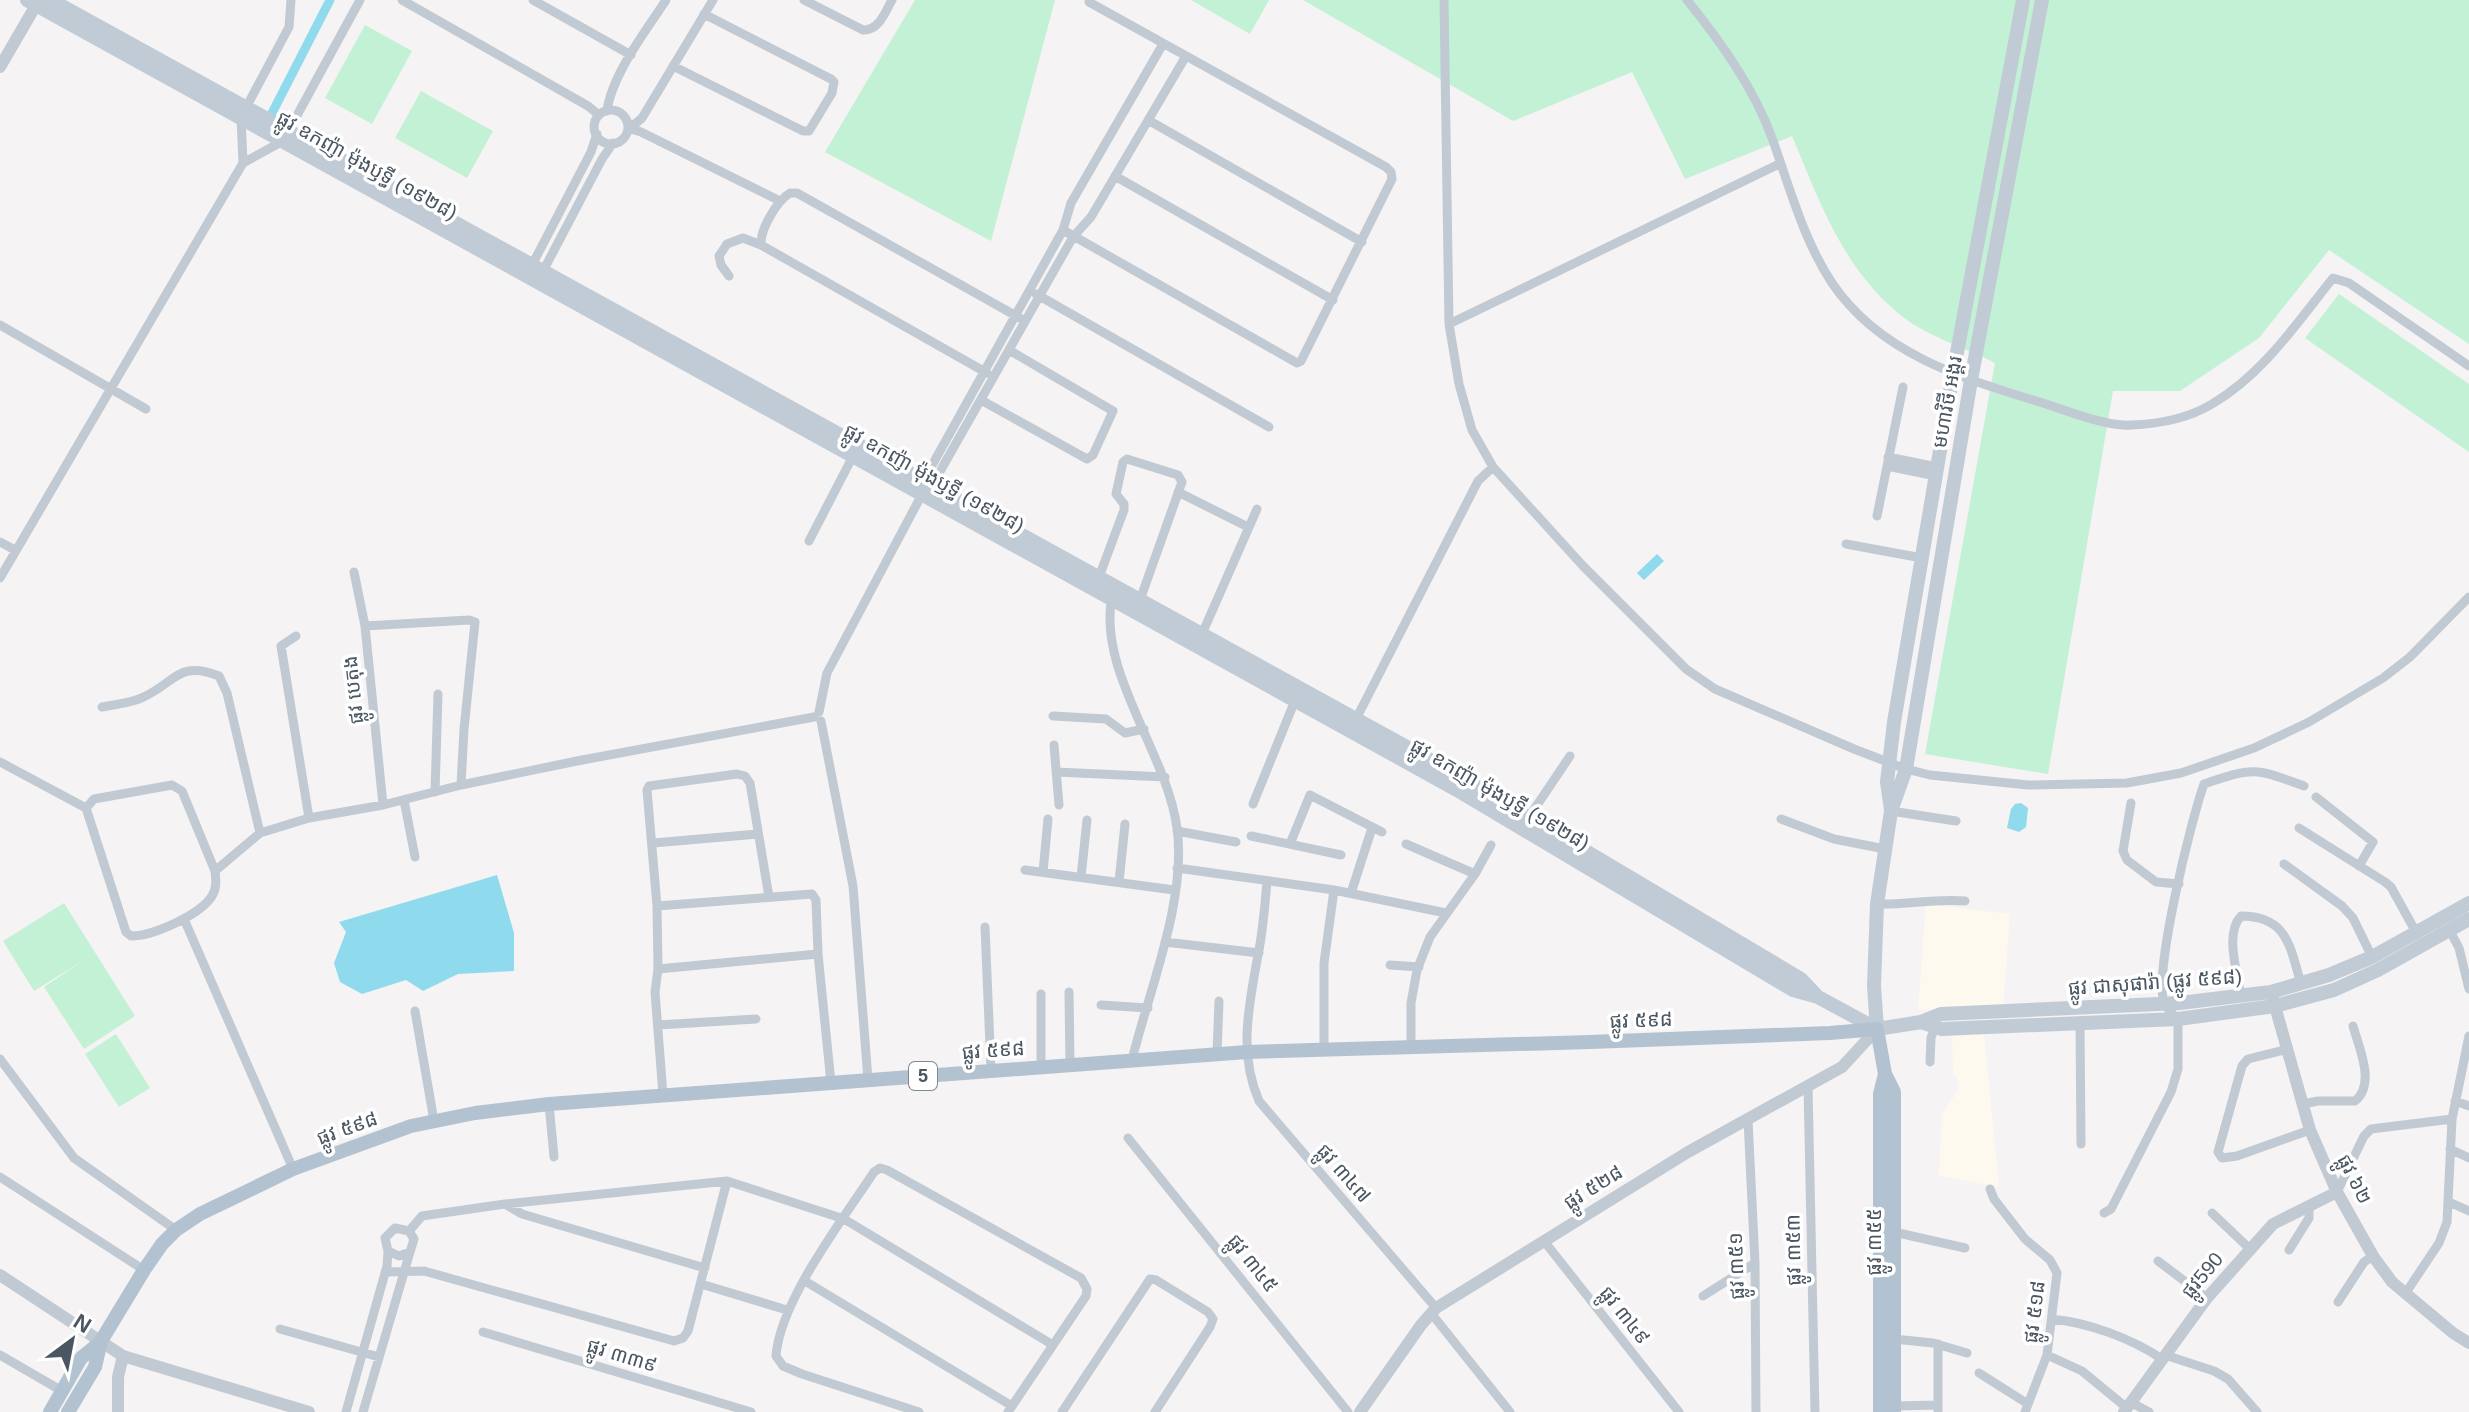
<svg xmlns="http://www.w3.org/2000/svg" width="2469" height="1412" viewBox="0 0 2469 1412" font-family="Helvetica,'Noto Sans Khmer',sans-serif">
	<rect width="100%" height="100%" fill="#f5f3f3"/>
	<path fill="#fdf9ef" d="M1926 904 2010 914 2003 1007 1918 1010Z
		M1952 1033H1984L1999 1187 1939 1176 1942 1115 1959 1088 1956 1076H1953Z"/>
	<path fill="#c3f1d5" d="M915 0H1055L991 241 825 152Z
		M1191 0H1269L1250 34Z
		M1303 0H2469V344L2329 250 2259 338 2180 391H2113L2048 774 1925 754 1995 363C1970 350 1929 336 1907 320 1845 274 1821 205 1792 136L1685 179 1632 72 1513 121Z
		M365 25 412 51 372 124 325 98Z
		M421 91 493 131 467 178 395 138Z
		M2339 294 2469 384V452L2305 338Z
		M64 903 135 1016 84 1049 44 987 84 960 34 991 3 941Z
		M116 1034 150 1088 119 1107 85 1054Z"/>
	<path fill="#90daee" d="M1657 554 1664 561 1644 580 1637 573Z
		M2021 803 2028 808 2026 827 2019 832 2007 828 2011 809 2015 804Z
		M497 875 514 933V971L458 974 423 991 406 980 362 994 340 982 334 963 346 932 339 922Z"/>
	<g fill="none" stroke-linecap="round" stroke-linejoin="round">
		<path stroke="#90daee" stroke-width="9" d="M270 117 330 0"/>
		<path stroke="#c1cad2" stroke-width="9" d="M402 0 588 106 599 115
			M533 0 631 55
			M804 0 863 30C879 31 885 12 892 0
			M1444 0 1449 324 1459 384 1472 430 1493 467 1584 567 1686 669 1715 689 1854 749 1906 769 1930 775 2028 785 2127 783 2181 773 2254 748 2309 722 2383 678 2410 657 2469 597
			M1687 0C1720 41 1754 88 1772 138 1790 188 1803 239 1832 283 1882 357 1969 380 2049 405 2069 412 2110 427 2131 425 2158 424 2189 418 2212 404 2263 374 2296 324 2333 278L2349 283 2469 366
			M673 66 803 131H809L832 93 834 82 831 79 704 14
			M594 127a17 17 0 1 1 34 0a17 17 0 1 1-34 0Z
			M607 111C612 74 646 31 666 0
			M1148 120 1362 242
			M628 125 635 124 642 118 713 0
			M628 128 641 132 780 201
			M243 163 241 117 289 27 291 0
			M1115 176 1333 300
			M1063 230 1297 363 1301 361 1392 179 1391 172 1386 167 1089 2
			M761 245C760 229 777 201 790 193H797L1020 318
			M531 267 591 152 597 134
			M541 275 602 159 613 143
			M729 276 721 265 719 256 727 244 743 238 761 245 987 373
			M1036 294 1269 427
			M1449 324 1779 164
			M0 325 146 409
			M981 400 1087 459 1093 455 1113 411 1009 350
			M1888 457 1937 467
			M1887 466 1936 476
			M928 483 938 475 1073 237 1091 217 1186 56
			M1178 492 1248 527
			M1877 516 1903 387
			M809 541 853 456
			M0 542 15 550
			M1846 544 1922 558
			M354 572 365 626 383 805
			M1099 577 1124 510V504L1116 494 1123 462 1127 459 1178 475 1182 482 1140 600
			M0 578 243 163 283 141 360 0
			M1112 597C1097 671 1167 753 1177 828 1187 900 1149 990 1132 1060
			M365 626 469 620 475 622 464 729 461 785
			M1202 634 1257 509
			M296 636 281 646 309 818
			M102 707C114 705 128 703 139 699 175 685 176 659 219 676L227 693 260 833
			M819 712 827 673 928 483 930 469 1063 230 1071 203 1163 44
			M1053 716 1106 719 1125 733 1144 729
			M821 721 853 886 868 1080
			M1355 721 1478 481 1493 467
			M1054 745 1059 805
			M0 762 86 808 126 932 131 936C153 936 200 915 212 896 217 888 216 880 215 871L182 791 172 785 94 799 86 808
			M1056 772 1165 777
			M435 792 438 694
			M2316 797 2373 842 2359 866
			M404 800 415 857
			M2131 803 2123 851 2127 860 2156 882 2179 884
			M1253 804 1296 698
			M1891 811 1956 821
			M1529 817 1570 756
			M1781 819 1834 839 1885 849
			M2299 828 2385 882 2391 887 2417 934
			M1177 831 1236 842
			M1251 836 1341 855
			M653 843 758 834
			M1290 844 1310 795 1382 832
			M1406 844 1475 874
			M2284 864 2342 906 2353 918 2372 957
			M1177 868 1334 890 1446 913
			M1025 870 1174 890
			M215 871 260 833 309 818 383 805 461 785 577 761 814 717
			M1043 872 1048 819
			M1081 877 1087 820
			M1267 881C1265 905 1263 931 1258 955 1249 1005 1238 1053 1259 1101L1436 1308
			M1119 882 1125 824
			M1351 893 1372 828
			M1877 904C1907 905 1936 898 1965 901
			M657 906 812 894 816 900 818 954 831 1083
			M184 919 293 1169
			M985 927 991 1070
			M2450 931 2459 948 2469 989
			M1165 942 1259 953
			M1390 965 1419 967
			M658 969 818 954
			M1069 992 1070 1064
			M1041 994V1067
			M2241 997C2238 974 2224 934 2241 916 2287 916 2290 946 2301 984
			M1101 1005 1148 1008
			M415 1011 434 1121
			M2080 1023 2081 1144
			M658 1025 756 1019
			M1411 1046V1003L1417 970 1430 937 1475 874 1491 845
			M1324 1049V963L1334 890
			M2288 1049 2248 1059 2242 1066 2218 1152 2222 1158 2237 1156 2310 1130
			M1217 1054 1219 1001
			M0 1059 74 1158 176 1230
			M1930 1062 1931 1038 1935 1027
			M1808 1087 1815 1412
			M663 1095 655 992 658 969 657 906 647 790 649 786 737 774 745 776 750 783 769 897
			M2455 1101 2469 1106
			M549 1104 554 1157
			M2303 1104 2318 1101H2355C2376 1084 2359 1048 2353 1026
			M1748 1120 1755 1263 1756 1412
			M1128 1138 1348 1412
			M2450 1149 2469 1158
			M0 1177 144 1270
			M1990 1189 1994 1199 2025 1239 2050 1260 2057 1273 2047 1355 2025 1412
			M2337 1192 2364 1136 2371 1129 2452 1119
			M2449 1202 2469 1211
			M505 1204 522 1214 705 1268
			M2104 1213 2111 1209 2171 1092 2178 1069V1019C2174 1015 2168 1010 2165 1005 2151 980 2192 817 2204 784 2254 767 2255 768 2304 786
			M2212 1213 2250 1249
			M409 1231 422 1216 505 1204 727 1181 844 1219 1053 1345
			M1894 1232 1965 1248
			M1544 1241 1679 1412
			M2289 1250 2309 1218V1208
			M2158 1261 2207 1298
			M385 1272 424 1271 674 1341 683 1338 688 1331 727 1181
			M805 1281 1012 1406
			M701 1284 787 1310
			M2405 1294 2439 1243 2447 1222 2452 1119 2469 1036
			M1703 1296 1755 1263
			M2338 1302 2364 1262 2373 1256
			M1431 1313 1510 1412
			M2052 1319C2089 1323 2131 1338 2162 1359
			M280 1329 379 1357
			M483 1332 751 1412
			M1894 1339 1933 1343 1967 1353
			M1938 1344V1412
			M0 1355 62 1391
			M2047 1355 2082 1371 2127 1408
			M2165 1355 2214 1371 2228 1379 2257 1412
			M1979 1373 2028 1404
			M2130 1402 2149 1412
			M1894 1406 1938 1405
			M346 1412 387 1266 388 1251 385 1238 395 1228 409 1231 414 1239 410 1252 399 1256 388 1251
			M363 1412 410 1252
			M919 1412 802 1374 783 1366 776 1356C780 1301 843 1219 874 1172L880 1168 887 1170 1081 1278 1087 1289 1086 1296 1008 1412
			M1062 1412 1150 1279 1156 1280 1208 1312 1213 1319 1210 1327 1155 1412"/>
		<path stroke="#c1cad2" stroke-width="12" d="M0 67 39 0
			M2271 992 2310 1130 2337 1192 2373 1256 2392 1282 2453 1333 2469 1343
			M0 1275 123 1356 309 1412
			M118 1412V1377L123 1356
			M1360 1412 1421 1325 1436 1308 1688 1152 1842 1067 1877 1029
			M2124 1412 2207 1298 2273 1224 2337 1192"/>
		<path stroke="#c1cbd6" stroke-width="14" d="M27 0 1457 790 1793 990 1818 997 1877 1029
			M51 0 1463 778 1801 979 1818 997
			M1891 810 1887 782 1894 722 1953 374 2023 0
			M1921 1022 1942 1029 2178 1019 2275 1006 2334 990 2378 970 2469 919
			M1877 1029 1874 986 1877 904 1891 811 1906 769 1971 380 2042 0
			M1877 1029 1921 1022 1941 1014 2180 1003 2271 992 2329 975 2372 957 2469 903"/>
		<path stroke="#b3c2d1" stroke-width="14" d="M50 1412 81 1358 101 1342
			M68 1412 95 1367 101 1341 144 1270 162 1244 176 1230 200 1214 293 1169 411 1126 475 1113 549 1104 1247 1052 1590 1042 1830 1033 1877 1029 1885 1074 1894 1092V1412
			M1880 1412V1094L1885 1074"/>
	</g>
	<g text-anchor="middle" stroke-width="7" stroke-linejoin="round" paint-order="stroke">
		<rect fill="#fff" stroke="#808990" stroke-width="2" x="909" y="1062" width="28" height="28" rx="6"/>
		<g font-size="18" font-weight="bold" fill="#4a5661">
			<text x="923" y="1082">5</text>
		</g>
		<g font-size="20" fill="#4a5661" stroke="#fff">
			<text transform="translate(367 165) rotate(29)" y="7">ផ្លូវ ឧកញ៉ា ម៉ុងឫទ្ធី (១៩២៨)</text>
			<text transform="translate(1947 402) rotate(-80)" y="7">មហាវិថី អង្គរ</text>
			<text transform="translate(934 478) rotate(29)" y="7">ផ្លូវ ឧកញ៉ា ម៉ុងឫទ្ធី (១៩២៨)</text>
			<text transform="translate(353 690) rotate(-96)" y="7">ផ្លូវ បេតុង</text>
			<text transform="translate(1500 794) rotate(30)" y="7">ផ្លូវ ឧកញ៉ា ម៉ុងឫទ្ធី (១៩២៨)</text>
			<text transform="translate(2155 982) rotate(-4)" y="7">ផ្លូវ ជាសុផារ៉ា (ផ្លូវ ៥៩៨)</text>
			<text transform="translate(1641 1020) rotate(-2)" y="7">ផ្លូវ ៥៩៨</text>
			<text transform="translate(993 1050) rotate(-4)" y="7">ផ្លូវ ៥៩៨</text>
			<text transform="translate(347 1128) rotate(-20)" y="7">ផ្លូវ ៥៩៨</text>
			<text transform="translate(1344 1173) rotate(49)" y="7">ផ្លូវ ៣៤៧</text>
			<text transform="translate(2355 1179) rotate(63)" y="7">ផ្លូវ ៦២</text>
			<text transform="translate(1593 1187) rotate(-32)" y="7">ផ្លូវ ៥២៨</text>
			<text transform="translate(1874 1242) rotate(-90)" y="7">ផ្លូវ ៣៥៥</text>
			<text transform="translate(1793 1250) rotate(-91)" y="7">ផ្លូវ ៣៥៣</text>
			<text transform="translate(1253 1263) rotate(52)" y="7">ផ្លូវ ៣៤៥</text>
			<text transform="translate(1736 1266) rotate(-92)" y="7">ផ្លូវ ៣៥១</text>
			<text transform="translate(2202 1275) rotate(-50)" y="7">ផ្លូវ590</text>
			<text transform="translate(2034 1312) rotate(-83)" y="7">ផ្លូវ ៥១៨</text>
			<text transform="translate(1625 1315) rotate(52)" y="7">ផ្លូវ ៣៤៩</text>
			<text transform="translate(622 1355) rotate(17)" y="7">ផ្លូវ ៣៣៩</text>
		</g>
	</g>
	<g transform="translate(72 1340) rotate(32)" stroke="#ffffff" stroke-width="6" paint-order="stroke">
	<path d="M0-6L14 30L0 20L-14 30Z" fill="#4a5661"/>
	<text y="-12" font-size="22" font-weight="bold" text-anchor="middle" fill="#4a5661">N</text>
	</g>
</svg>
